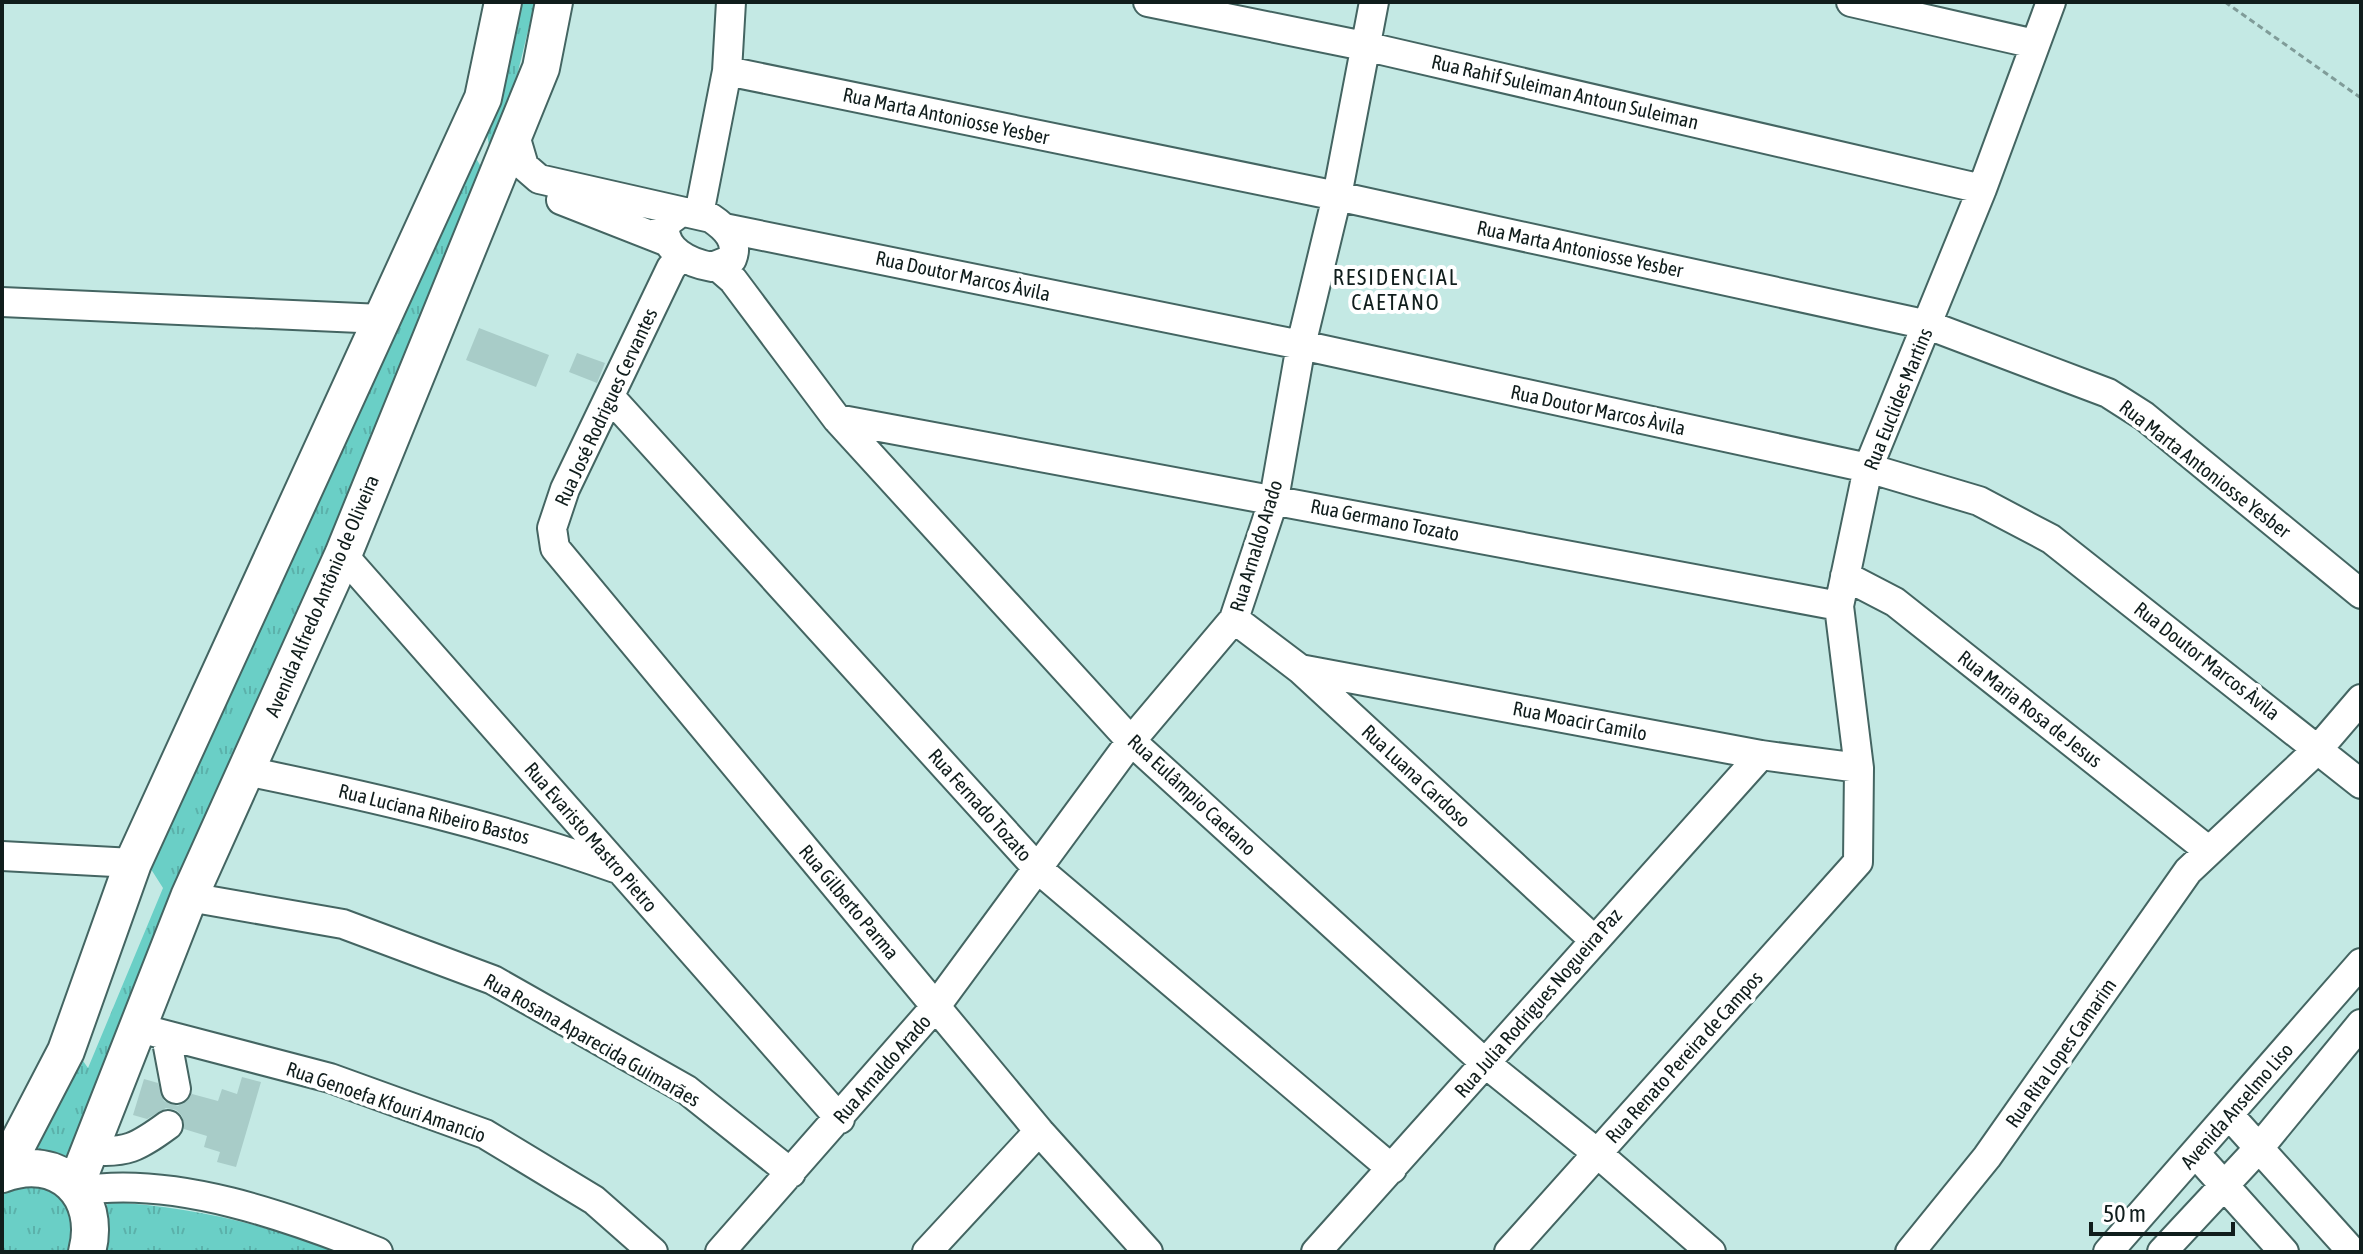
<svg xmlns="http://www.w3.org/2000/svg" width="2363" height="1254" viewBox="0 0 2363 1254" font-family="'Asap Condensed',sans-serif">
	<defs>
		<pattern id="grass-tufts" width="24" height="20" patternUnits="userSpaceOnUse" patternTransform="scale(2)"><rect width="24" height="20" fill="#6acfc6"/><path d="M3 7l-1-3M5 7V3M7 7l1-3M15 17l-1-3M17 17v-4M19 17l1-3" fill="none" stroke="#5bb1aa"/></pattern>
	</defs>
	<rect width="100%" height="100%" fill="#c4e9e4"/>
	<path fill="url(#grass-tufts)" d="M510 2H535L514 88 490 151 485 123Z
		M461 153 477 160 483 170 341 519 188 863 71 1145 73 1160 20 1153 76 1051 88 1068 163 888 149 866Z
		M22 1175 75 1198 78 1252H2V1182Z
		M108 1202C190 1206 262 1224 338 1252H93Z"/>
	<path fill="#a8ccc8" d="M479 328 549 355 536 387 466 360Z
		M577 353 605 363 597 383 569 372Z
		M242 1077 261 1082 236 1167 217 1162 220 1152 204 1147 207 1136 184 1129 182 1116 176 1110 166 1108 147 1119 133 1115 144 1079 158 1083 164 1101 178 1106 192 1094 218 1101 222 1089 237 1094Z"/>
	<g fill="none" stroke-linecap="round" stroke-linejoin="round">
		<defs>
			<path id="minor" d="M1148 2 1364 46 1982 189
				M1851 2 2035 44
				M727 71 1337 196 1928 325 2108 393 2144 416 2361 594
				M514 132 524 166 539 179 711 218C726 228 739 241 732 259L712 267C689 263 662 250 665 224L681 212
				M561 200 668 242
				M699 214 727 71 731 2
				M724 228 1301 345 1868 468 1979 501 2051 539 2361 784
				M681 256 671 268 565 489 552 528 555 548 1039 1131 1148 1252
				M718 267 733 280 837 419 1131 741 1485 1063 1597 1153 1711 1252
				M2 302 382 319
				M611 398 1038 869 1392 1169
				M837 419 1839 606
				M343 555 840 1119
				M1845 576 1895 602 2209 851
				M1234 619 1300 669 1593 939
				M1300 669 1761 755 1859 768
				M246 771C373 797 491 824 615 868
				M2 856 133 863
				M189 897 343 924 493 980 687 1090 791 1173
				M135 1027 330 1078 485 1134 594 1200 653 1252
				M166 1036 176 1089
				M2230 1116 2348 1247
				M89 1150C126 1154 138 1147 168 1125
				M2196 1154 2284 1252
				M79 1191C174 1175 290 1217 378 1252
				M720 1252 936 1006 1131 741 1234 619 1274 499 1301 345 1337 196 1374 2
				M927 1252 1039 1131
				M1316 1252 1761 755
				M1509 1252 1858 862 1859 768 1839 606 1868 468 1982 189 2051 2
				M1910 1252 1987 1157 2188 871 2319 748 2361 699
				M2108 1252 2361 963
				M2162 1252 2259 1148 2361 1024"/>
			<path id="major" d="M2 1174 66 1051 133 863 483 98 503 2
				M2 1174C59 1152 102 1195 87 1252
				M73 1184 81 1172 189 897 343 555 541 68 554 2"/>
		</defs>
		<use href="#minor" stroke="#446562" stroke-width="32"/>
		<use href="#major" stroke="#446562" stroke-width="40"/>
		<path stroke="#809c99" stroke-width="3" stroke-dasharray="6 4" stroke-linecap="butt" d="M2225 2 2361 98"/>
		<use href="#minor" stroke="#fff" stroke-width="28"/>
		<use href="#major" stroke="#fff" stroke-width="36"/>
	</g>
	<g text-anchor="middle" stroke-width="8" stroke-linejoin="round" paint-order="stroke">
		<g font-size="20" fill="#101d1c" stroke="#fff">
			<text transform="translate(1565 92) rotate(13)" y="7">Rua Rahif Suleiman Antoun Suleiman</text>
			<text transform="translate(946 116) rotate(12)" y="7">Rua Marta Antoniosse Yesber</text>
			<text transform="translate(1580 249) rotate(12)" y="7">Rua Marta Antoniosse Yesber</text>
			<text transform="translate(963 276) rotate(12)" y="7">Rua Doutor Marcos Àvila</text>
			<text transform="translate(1898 399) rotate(-68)" y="7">Rua Euclides Martins</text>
			<text transform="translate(606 407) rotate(-65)" y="7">Rua José Rodrigues Cervantes</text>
			<text transform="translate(1598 410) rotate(12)" y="7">Rua Doutor Marcos Àvila</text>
			<text transform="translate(2205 469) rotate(38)" y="7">Rua Marta Antoniosse Yesber</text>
			<text transform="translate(1385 520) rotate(11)" y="7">Rua Germano Tozato</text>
			<text transform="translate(1256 546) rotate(-73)" y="7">Rua Arnaldo Arado</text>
			<text transform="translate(322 596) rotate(-67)" y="7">Avenida Alfredo Antônio de Oliveira</text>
			<text transform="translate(2207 661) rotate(38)" y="7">Rua Doutor Marcos Àvila</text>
			<text transform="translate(2030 709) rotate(38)" y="7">Rua Maria Rosa de Jesus</text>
			<text transform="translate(1580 721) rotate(11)" y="7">Rua Moacir Camilo</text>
			<text transform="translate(1416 776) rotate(43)" y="7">Rua Luana Cardoso</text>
			<text transform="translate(1192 795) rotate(43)" y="7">Rua Eulâmpio Caetano</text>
			<text transform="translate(980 805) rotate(48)" y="7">Rua Fernado Tozato</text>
			<text transform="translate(434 814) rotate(14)" y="7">Rua Luciana Ribeiro Bastos</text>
			<text transform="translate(591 837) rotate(49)" y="7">Rua Evaristo Mastro Pietro</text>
			<text transform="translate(849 902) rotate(50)" y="7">Rua Gilberto Parma</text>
			<text transform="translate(1538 1003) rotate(-49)" y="7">Rua Julia Rodrigues Nogueira Paz</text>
			<text transform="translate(592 1040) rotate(30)" y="7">Rua Rosana Aparecida Guimarães</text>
			<text transform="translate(2061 1053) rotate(-55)" y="7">Rua Rita Lopes Camarim</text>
			<text transform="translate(1684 1057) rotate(-48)" y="7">Rua Renato Pereira de Campos</text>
			<text transform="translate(882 1069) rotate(-49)" y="7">Rua Arnaldo Arado</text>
			<text transform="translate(386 1102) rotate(19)" y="7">Rua Genoefa Kfouri Amancio</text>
			<text transform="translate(2237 1106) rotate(-49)" y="7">Avenida Anselmo Liso</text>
		</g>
		<g font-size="22" letter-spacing="2" fill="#101d1c" stroke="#fff">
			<text x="1396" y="285">RESIDENCIAL<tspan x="1396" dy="25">CAETANO</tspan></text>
		</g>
	</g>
	<rect width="2363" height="1254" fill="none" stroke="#101d1c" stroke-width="8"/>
	<path d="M2091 1222v12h142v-12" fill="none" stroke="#101d1c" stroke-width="4"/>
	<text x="2103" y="1222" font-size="24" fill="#101d1c" stroke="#ffffff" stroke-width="6" paint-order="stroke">50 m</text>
</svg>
